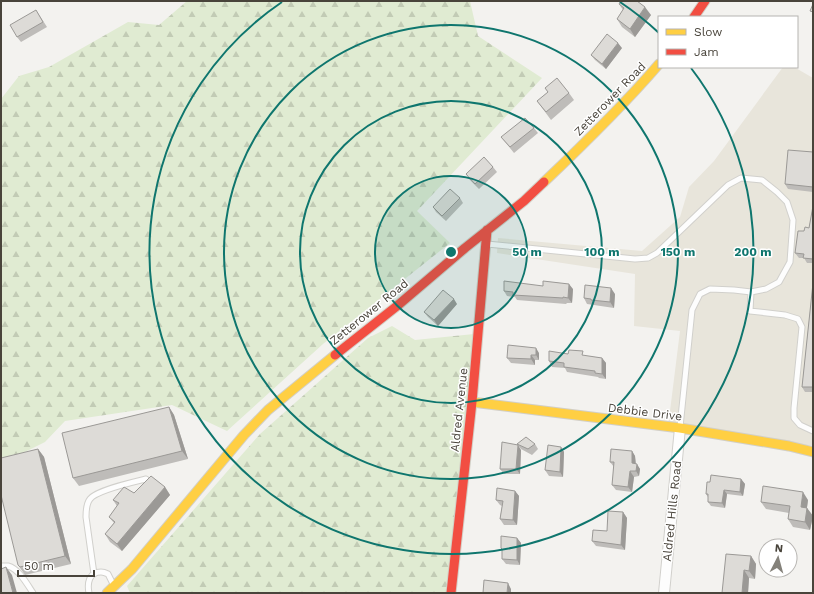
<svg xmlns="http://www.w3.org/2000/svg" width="814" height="594" viewBox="0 0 814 594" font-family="'Work Sans',sans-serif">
	<defs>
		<pattern id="forest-firs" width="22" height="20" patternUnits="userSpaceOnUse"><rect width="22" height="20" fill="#e0ebd2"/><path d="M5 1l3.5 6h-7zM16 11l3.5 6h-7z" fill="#c2cbb5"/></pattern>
	</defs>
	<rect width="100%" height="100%" fill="#f3f2ef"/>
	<path fill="#e8e5db" d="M783 67H794L813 78V446L668 427 680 331 634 326 635 274 497 253 498 238 642 251 680 217 689 187 714 161Z"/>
	<path fill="url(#forest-firs)" d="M187 1H470L478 36 542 78 417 211 450 243 323 344 227 431 172 405 65 421 45 442 1 464V99L19 76 49 67 128 22 159 25Z
		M392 326 415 340 474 334 447 593H130L127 586 260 434 368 338Z"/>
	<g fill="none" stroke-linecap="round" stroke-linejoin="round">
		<defs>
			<path id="lane" d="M487 244 635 259 648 258 657 253 728 185 741 178 762 180 777 192 787 202 793 220 790 262 779 282 766 289 751 292 734 290 710 289 700 294 692 310 680 427
				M751 292 750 311 785 315 798 319 802 327 794 408V418L800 425 813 431
				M1 566C2 566 7 566 8 566 19 569 27 584 33 593
				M94 574 86 517C86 512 86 504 90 499 97 490 134 482 146 479
				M89 593C87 583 89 572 101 572 103 572 106 573 108 574L113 584"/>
			<path id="street" d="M664 593 680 428"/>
			<path id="slow" d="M544 182C584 144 623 106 659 64
				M472 402 680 428 789 446 813 452
				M107 593 132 569 244 435 268 410 335 355"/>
			<path id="jam" d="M694 17 705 1
				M335 355 397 306 465 248 524 201 544 182
				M451 593 472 402 487 230"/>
		</defs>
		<use href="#lane" stroke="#d1d0cc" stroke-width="7"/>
		<use href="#street" stroke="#d1d0cc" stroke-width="12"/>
		<use href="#slow" stroke="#d2cfc6" stroke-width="11"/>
		<use href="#jam" stroke="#d2cfc6" stroke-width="11"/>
		<use href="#lane" stroke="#fdfdfd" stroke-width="5"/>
		<use href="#street" stroke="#fdfdfd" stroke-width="10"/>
		<use href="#slow" stroke="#ffcf43" stroke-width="9"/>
		<use href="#jam" stroke="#f24e42" stroke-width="9"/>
	</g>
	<path fill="#bebcb9" d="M619 4 651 15 635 37 622 27 617 19 623 10Z
		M36 10 47 27 21 42 17 37Z
		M622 48 606 69 595 60 591 55Z
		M545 88 569 93 574 100 551 120 537 101 548 92Z
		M534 128 538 133 514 153 501 137Z
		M813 152V192L788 189 785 184Z
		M493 167 497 172 479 189 470 180 466 174Z
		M460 198 463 203 446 221 436 212 433 207Z
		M813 206V263H807L804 258H799L795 253 804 231 809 228Z
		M813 283V392H805L802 387Z
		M573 289 572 303H567L566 304 517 300 515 297 507 296 504 291Z
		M615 294 614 308 594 305 587 304 584 298Z
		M457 304 438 326 428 317 424 312Z
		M539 353V360H535V365L511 363 507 358Z
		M568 354 602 358 606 363V379L599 378 598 377 567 372 565 368 552 367 549 361Z
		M169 407 174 415 188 459 79 486 73 478Z
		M517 444H535L538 449 532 455 521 449Z
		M561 447 564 452 563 477 549 476 545 470Z
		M38 449 44 457 71 564 25 575 18 565Z
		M521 450 520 474H504L500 469Z
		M632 451 635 456 636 464 640 469 639 476 634 477 632 492 616 490 612 485 614 467 610 462Z
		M741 479 745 484 743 496 727 494 725 508 711 506 708 502V497L706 494 710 482Z
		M165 487 170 495 122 551 110 542 105 534 114 523 109 517 117 506 113 500 134 493Z
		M515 491 519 496 517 525H504L500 519 502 506 500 505 496 500Z
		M808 500 807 508 813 516 810 530 793 527 788 519 789 513 766 509 761 502Z
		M623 512 627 518 625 550 596 546 592 541 607 531Z
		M517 538 521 543 520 565 506 564 502 559V550L501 548Z
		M751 556 756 564 755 579 749 578 748 593H722Z"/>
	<path fill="#9b9996" d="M645 7 651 15 635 37 630 29Z
		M618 43 622 48 606 69 602 64Z
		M569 284 573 289 572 303 568 298Z
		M611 288 615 294 614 308 610 302Z
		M454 299 457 304 438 326 434 320Z
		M536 348 539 353V360L536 355Z
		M531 355 535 360V365L531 359Z
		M602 358 606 363V379L602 374Z
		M169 407 174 415 188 459 182 451Z
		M518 445 521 450 520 474 516 469Z
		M561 447 564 452 563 477 560 472Z
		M38 449 44 457 71 564 65 556Z
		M632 451 635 456 636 468 632 463Z
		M637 464 640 469 639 476 636 471Z
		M630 471 634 477 632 492 628 487Z
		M741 479 745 484 743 496 740 492Z
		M165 487 170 495 122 551 117 544Z
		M724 490 727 494 725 508 722 503Z
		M515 491 519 496 517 525 513 520Z
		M803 492 808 500 806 514 801 507Z
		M807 508 813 516 810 530 805 522Z
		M623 512 627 518 625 550 621 545Z
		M517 538 521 543 520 565 517 560Z
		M751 556 756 564 755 579 749 571Z
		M6 567 12 575 17 593H13Z
		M744 570 749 578 748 593H742Z
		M508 583 511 589V593H507Z"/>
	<path fill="#dddbd7" stroke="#9b9996" d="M621 1H637L645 7 630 29 617 19 624 8 619 4Z
		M813 4V12L810 11Z
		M36 10 43 22 17 37 10 25Z
		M607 34 618 43 602 64 591 55Z
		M557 78 569 93 546 112 537 101 548 92 545 88Z
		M525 118 534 128 510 147 501 137Z
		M788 150 813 152V187L785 184Z
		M484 157 493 167 475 184 466 174Z
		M450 189 460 198 442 216 433 207Z
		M813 206V259L803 258 804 254 795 253 798 231H804L805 227 809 228Z
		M504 281 543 286V281L569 284 568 298 563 297V298L513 295V292L504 291Z
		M813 283V387H802Z
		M585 285 611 288 610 302 591 300V299L584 298Z
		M443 290 454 299 434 320 424 312Z
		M508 345 536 348V355H531V359L507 358Z
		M569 350 583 351 582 355 602 358V374L595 373V371L564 367V363L549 361V351L568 354Z
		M169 407 182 451 73 478 62 433Z
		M526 437 535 444 528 449 517 444Z
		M502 442 518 445 516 469H500Z
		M548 445 561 447 560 472 545 470Z
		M38 449 65 556 20 567 18 565 1 495V458Z
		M611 449 632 451V463L637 464 636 471H630L628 487 612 485 614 462H610Z
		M711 475 741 479 740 492 724 490 722 503 708 502V494H706L707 482H710Z
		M151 476 165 487 117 544 105 534 115 522 109 517 119 503 113 500 124 487 134 493Z
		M763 486 803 492 801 507 807 508 805 522 788 519 790 506 761 502Z
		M497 488 515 491 513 520 500 519 503 501 496 500Z
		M608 511 623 512 621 545 592 541 593 530 607 531Z
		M501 536 517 538V560L502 559V549L501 548Z
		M726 554 751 556 749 571 744 570 742 593H722Z
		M6 567 13 593H1V569Z
		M484 580 508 583 507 593H483Z"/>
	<circle cx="451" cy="252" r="76" fill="#0f766e" fill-opacity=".12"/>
	<g fill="none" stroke="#0f766e" stroke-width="2">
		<circle cx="451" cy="252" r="76"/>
		<circle cx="451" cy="252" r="151"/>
		<circle cx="451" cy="252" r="227"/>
		<path d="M620 2A302 302 0 0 1 659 33M691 68A302 302 0 1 1 282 2"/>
	</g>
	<g text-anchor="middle" stroke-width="3" stroke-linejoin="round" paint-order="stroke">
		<g font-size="12" fill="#49443b" stroke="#fff">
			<text transform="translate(610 99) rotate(-46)" y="4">Zetterower Road</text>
			<text transform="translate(369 312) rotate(-39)" y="4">Zetterower Road</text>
			<text transform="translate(459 410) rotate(-84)" y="4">Aldred Avenue</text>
			<text transform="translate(645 412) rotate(7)" y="4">Debbie Drive</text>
			<text transform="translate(672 511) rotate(-84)" y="4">Aldred Hills Road</text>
		</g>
	</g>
	<circle cx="451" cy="252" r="6" fill="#0f766e" stroke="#fff" stroke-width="2"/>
	<g font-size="12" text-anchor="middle" font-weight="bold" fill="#0f766e" stroke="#fff" stroke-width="3" stroke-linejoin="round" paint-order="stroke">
		<text x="527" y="256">50 m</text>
		<text x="602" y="256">100 m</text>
		<text x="678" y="256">150 m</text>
		<text x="753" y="256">200 m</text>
	</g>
	<rect width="814" height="594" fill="none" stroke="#49443b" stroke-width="4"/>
	<rect x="658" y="16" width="140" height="52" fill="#ffffff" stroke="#b6b4b1"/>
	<rect x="666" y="29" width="20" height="6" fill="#ffcf43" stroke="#b6b4b1"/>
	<text x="694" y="36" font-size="12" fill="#49443b">Slow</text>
	<rect x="666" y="49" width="20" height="6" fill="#f24e42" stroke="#b6b4b1"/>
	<text x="694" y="56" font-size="12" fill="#49443b">Jam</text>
	<g transform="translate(778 558) rotate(6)"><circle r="19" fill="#ffffff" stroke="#b6b4b1"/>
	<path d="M0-3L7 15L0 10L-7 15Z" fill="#84817a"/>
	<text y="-6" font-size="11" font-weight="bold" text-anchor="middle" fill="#49443b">N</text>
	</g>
	<path d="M18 570v6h76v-6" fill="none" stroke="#49443b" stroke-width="2"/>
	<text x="24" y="570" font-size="12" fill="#49443b" stroke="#ffffff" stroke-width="3" paint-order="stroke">50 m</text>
</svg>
